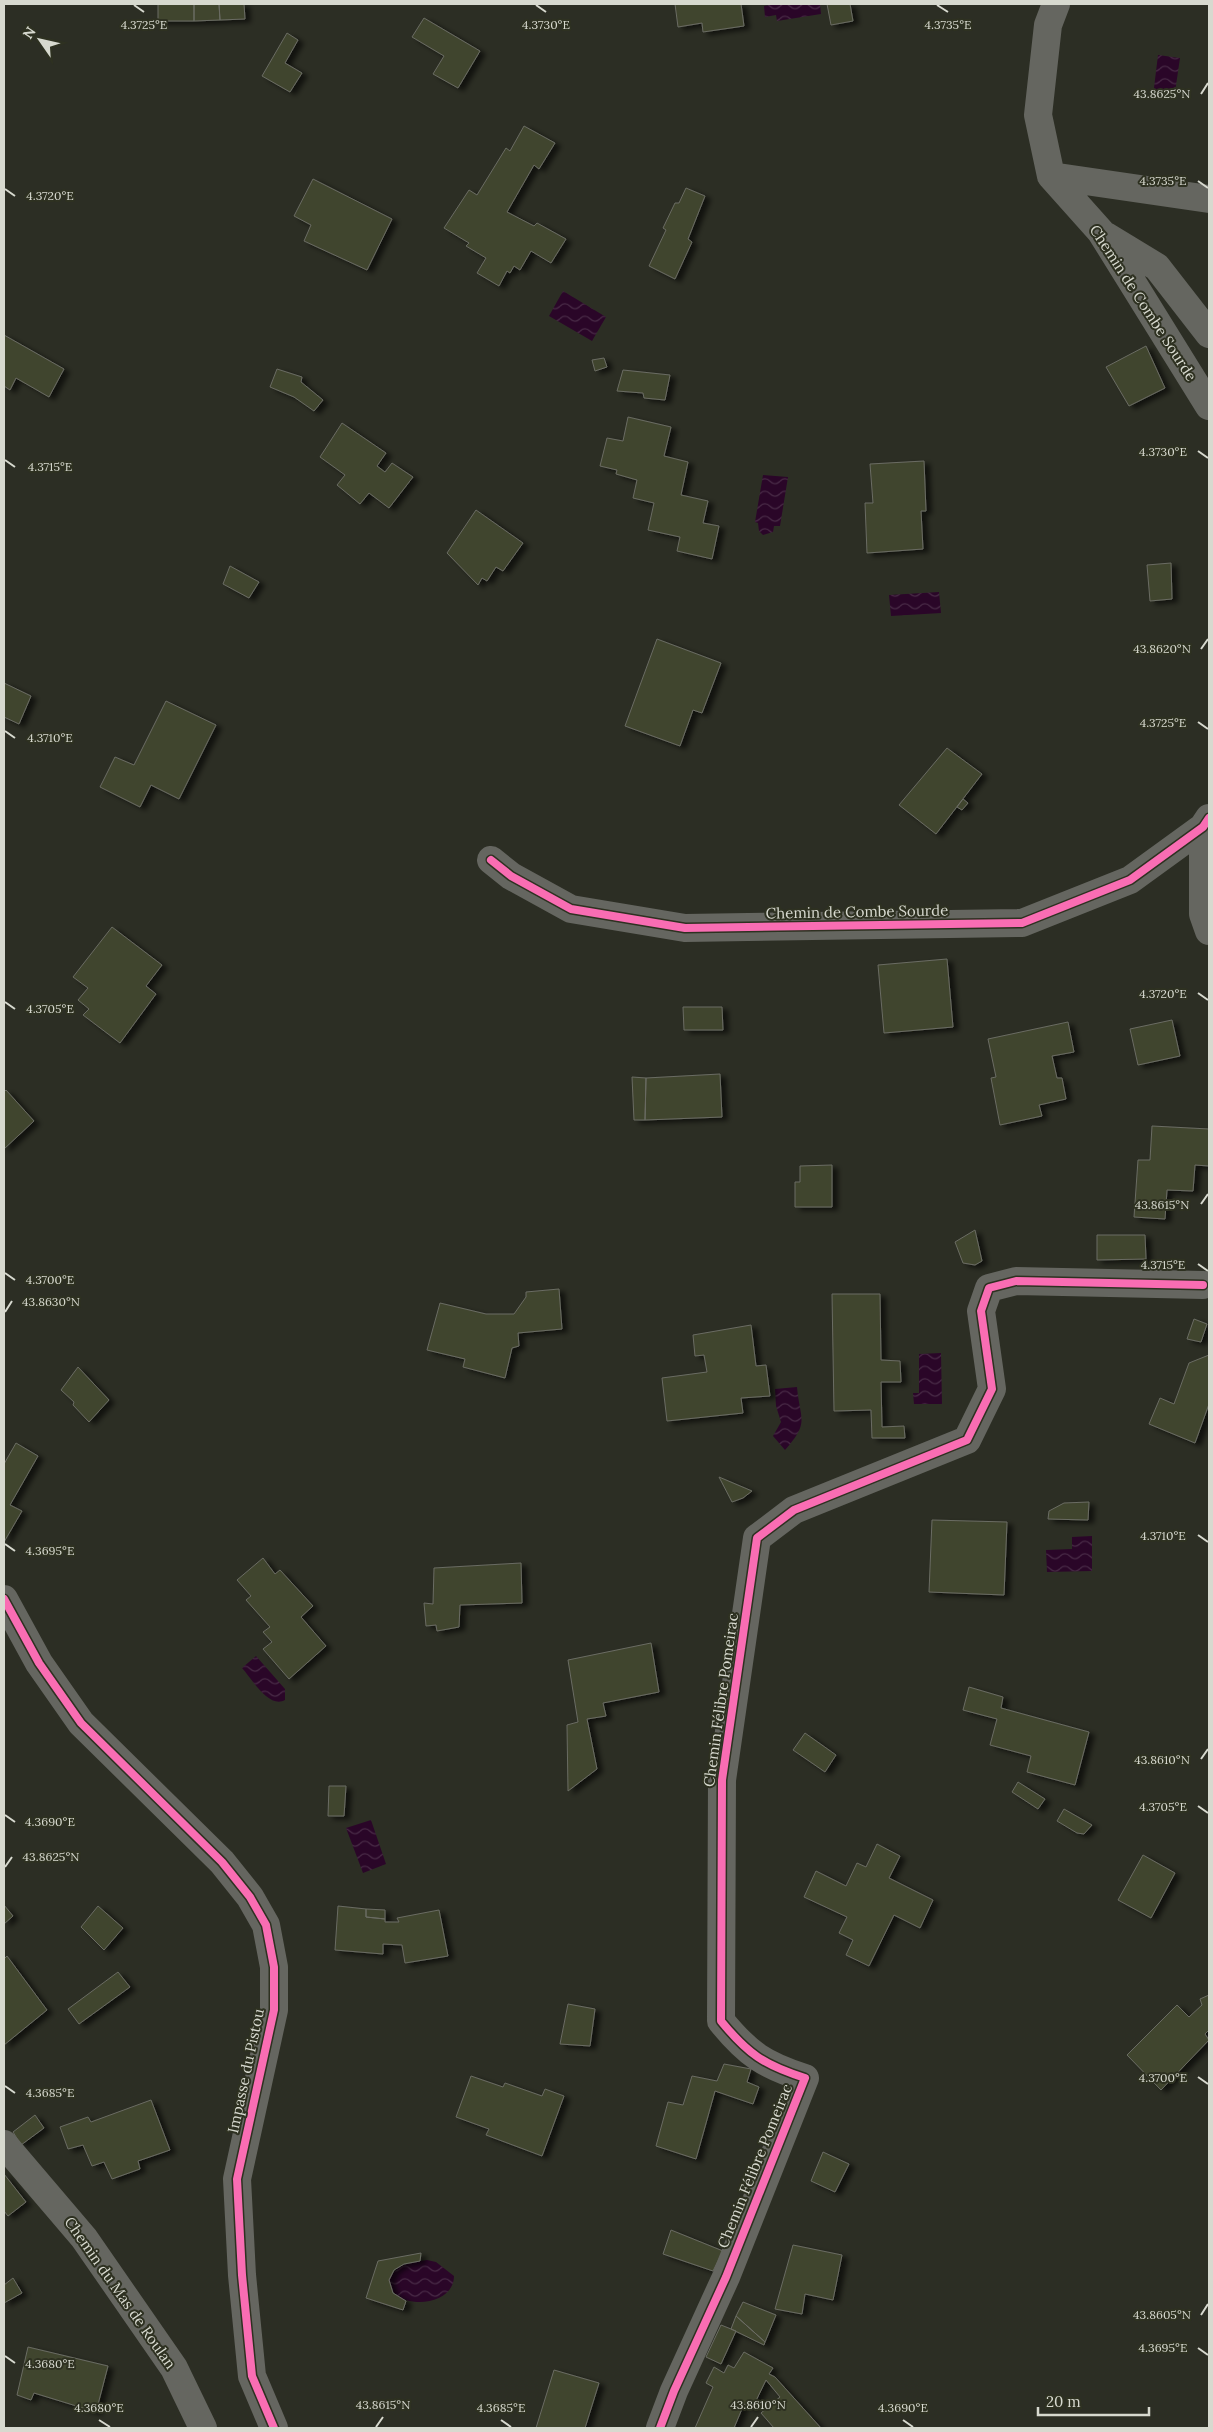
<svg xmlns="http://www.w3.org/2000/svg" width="1213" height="2432" viewBox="0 0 1213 2432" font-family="Lora,serif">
	<defs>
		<pattern id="water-waves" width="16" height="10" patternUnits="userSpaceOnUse" patternTransform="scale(1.25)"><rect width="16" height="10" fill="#2a0628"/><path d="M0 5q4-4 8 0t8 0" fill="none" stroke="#482a46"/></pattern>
		<filter id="shadow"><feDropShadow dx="5.5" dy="3" stdDeviation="2.5" flood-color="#0009"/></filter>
	</defs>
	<rect width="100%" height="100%" fill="#2c2e24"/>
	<path fill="url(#water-waves)" d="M775 4H820L821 14 777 21 776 15 765 17 764 6Z
		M1158 55 1180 58 1174 99 1153 96Z
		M563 291 606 317 592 341 549 316Z
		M763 475 788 477 780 526H774L773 532 763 535 759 531 758 523 755 522Z
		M939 592 941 613 891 616 889 595Z
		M941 1353 942 1404H914L913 1393H919V1354Z
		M797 1387C800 1420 810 1422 785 1450L773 1436 781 1422 776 1406 775 1389Z
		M1092 1536V1571L1047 1572 1046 1550 1072 1549V1537Z
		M256 1656 285 1689V1700C269 1709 252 1679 242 1668Z
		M371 1820 386 1864 363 1873 346 1828Z
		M427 2260 436 2262 454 2276C454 2303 412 2309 395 2294 392 2291 390 2284 389 2280 397 2263 410 2263 427 2260Z"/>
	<path fill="#41442e" stroke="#6a6c63" filter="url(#shadow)" d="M158 4H194V21H158Z
		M194 4H219L220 20 194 21Z
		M219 4H244L245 19 220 20Z
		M675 4H741L744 26 703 32 702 23 678 27Z
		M827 4H850L853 21 831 25Z
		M424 18 480 51 458 88 433 74 444 56 412 37Z
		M287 33 298 40 285 63 302 73 290 92 262 76Z
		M524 126 555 143 539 169 534 165 507 212 534 226 537 223 566 239 551 263 531 251 520 270 514 266 510 273 507 271 499 286 477 273 486 258 466 246 469 243 444 228 469 190 477 195 506 148 510 151Z
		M313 179 392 219 367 270 304 241 311 225 294 216Z
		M686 188 705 196 688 239 692 242 675 279 649 266 666 230 663 228 675 203H679Z
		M4 335 64 369 49 397 16 378 10 390 4 386Z
		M1146 346 1165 388 1129 406 1106 367Z
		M604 358 607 367 595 371 592 360Z
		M277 369 302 377 301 382 323 400 314 411 294 397 270 387Z
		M623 370 670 375 665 400 644 398 643 393 617 391Z
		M628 417 671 427 664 456 688 462 681 495 708 501 703 523 719 526 712 559 677 551 680 537 648 530 654 503 633 498 637 480 616 474 617 470 600 466 607 438 623 441Z
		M342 423 386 453 377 466 385 472 392 463 413 477 389 508 369 493 360 504 337 485 345 475 320 457Z
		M924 461 926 511H921L923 549 867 553 865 503H873L870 464Z
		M476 510 523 543 503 571 496 567 487 581 482 578 478 585 447 553Z
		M1171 563 1172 599 1150 601 1147 565Z
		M230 566 259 582 249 598 223 584Z
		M657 639 721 663 702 713 693 710 680 746 625 726Z
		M4 683 31 696 19 724 4 717Z
		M166 701 216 725 179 799 151 785 140 807 100 787 115 757 134 765Z
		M947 748 982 774 936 834 899 805Z
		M963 799 968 803 962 810 957 807Z
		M112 927 162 965 146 986 156 994 120 1043 83 1015 89 1009 78 1000 88 988 73 977Z
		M947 959 953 1027 884 1033 878 965Z
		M683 1007H722L723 1030H684Z
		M1172 1020 1180 1056 1138 1065 1130 1029Z
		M1068 1022 1074 1052 1052 1056 1057 1078H1062L1066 1099 1039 1105 1042 1116 1000 1125 991 1078 996 1077 988 1039Z
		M720 1074 722 1117 645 1120 646 1078Z
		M632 1077 646 1078 645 1120H634Z
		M6 1090 34 1121 4 1149V1092Z
		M1152 1126 1209 1129V1166L1195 1165 1193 1191 1167 1190 1165 1219 1134 1217 1138 1160H1150Z
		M832 1165V1207H795V1182H800V1166Z
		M975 1230 982 1261 975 1265 963 1263 955 1242Z
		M1097 1235H1145L1146 1259 1097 1260Z
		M559 1289 562 1329 518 1333 519 1346 512 1348 505 1378 463 1367 465 1359 427 1350 440 1303 486 1314H514L526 1297V1292Z
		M832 1294H880L881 1360 900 1361 901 1382H881L882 1427 904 1426 905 1438H872L871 1410 834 1411Z
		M1194 1319 1207 1324 1201 1342 1187 1339Z
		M751 1325 756 1366 766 1365 770 1396 741 1398 743 1413 667 1421 662 1378 707 1372 704 1355 695 1356 693 1335Z
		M1209 1355V1404L1195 1443 1149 1424 1160 1398 1174 1404 1189 1363Z
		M78 1367 109 1400 89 1422 73 1405 74 1402 61 1390Z
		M16 1443 38 1456 10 1505 22 1511 4 1542V1464Z
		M719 1477 752 1491 743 1498 732 1502Z
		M1089 1502 1088 1520 1048 1519 1049 1511 1064 1503Z
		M932 1520 1007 1522 1004 1595 929 1592Z
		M263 1558 275 1574 280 1570 313 1606 301 1617 326 1646 289 1679 263 1649 272 1642 263 1632 270 1627 246 1600 251 1596 237 1580Z
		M521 1563 522 1603 460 1605 459 1627 437 1631 436 1625 426 1626 424 1603 433 1604 434 1568Z
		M651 1643 659 1692 603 1703 606 1716 587 1719 597 1769 568 1791 567 1725 578 1722 568 1660Z
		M969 1687 1003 1697 1001 1708 1089 1732 1075 1785 1027 1772 1031 1756 990 1745 997 1719 963 1710Z
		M805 1733 836 1755 825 1772 793 1750Z
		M1018 1782 1045 1799 1038 1809 1012 1792Z
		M329 1786H346L344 1816H328Z
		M1064 1809 1092 1825 1084 1834 1077 1833 1057 1821Z
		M877 1844 900 1856 889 1878 933 1900 920 1928 894 1915 869 1966 846 1955 853 1940 839 1933 847 1917 804 1897 816 1871 846 1886 857 1863 866 1867Z
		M1143 1855 1175 1873 1151 1918 1118 1900Z
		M4 1905 13 1916 4 1924Z
		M98 1906 123 1928 104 1950 81 1927Z
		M338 1906 366 1909V1917L385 1919V1922H399L397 1918 439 1910 448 1956 405 1963 402 1945 383 1944V1954L335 1950Z
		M366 1909 385 1910V1919L366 1917Z
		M7 1956 47 2010 4 2045V1959Z
		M118 1972 130 1987 79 2024 68 2009Z
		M1209 1995V2030L1205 2034 1209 2040 1161 2090 1127 2055 1177 2005 1189 2017 1202 2005 1200 1999Z
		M568 2004 595 2009 590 2046 560 2044Z
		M724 2064 751 2069 747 2082 759 2087 753 2104 715 2091 696 2159 656 2146 668 2102 683 2105 692 2076 717 2081Z
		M471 2076 503 2087 505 2083 542 2096 545 2089 564 2096 542 2156 486 2135 489 2129 456 2117Z
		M151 2100 170 2150 138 2161 140 2169 112 2179 104 2162 92 2166 83 2145 68 2149 60 2127 88 2117 91 2122Z
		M35 2115 44 2128 21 2145 13 2132Z
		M823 2152 849 2164 835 2192 811 2181Z
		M4 2174 26 2202 8 2216 4 2211Z
		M671 2230 723 2251 713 2271 663 2254Z
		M793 2245 842 2255 833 2300 805 2294 802 2314 775 2309Z
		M421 2253 420 2261 404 2264 394 2270 389 2280 393 2293 406 2301 403 2310 366 2298 378 2261Z
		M13 2278 22 2293 4 2303V2285Z
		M743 2302 776 2315 765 2342 736 2316Z
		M736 2316 765 2342 764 2345 731 2329Z
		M721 2325 736 2331 721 2364 706 2357Z
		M28 2347 108 2366 96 2412 34 2393 31 2400 17 2395Z
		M744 2352 773 2368 769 2374 775 2377 821 2428H774L761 2413 780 2397 766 2380 752 2409 744 2404 734 2428H695L713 2387 706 2383 714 2367 724 2373 728 2365 734 2368Z
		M554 2370 599 2383 585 2428H536Z"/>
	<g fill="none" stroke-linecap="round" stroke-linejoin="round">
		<path stroke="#656660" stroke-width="28" d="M1056 4 1048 25 1038 115 1051 176 1101 232 1209 406
			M1051 176 1209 199
			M1106 236 1157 267 1209 334
			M1203 827V914L1209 931
			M491 860 511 876 571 909 685 928 1022 923 1130 880 1203 827 1209 818
			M4 1599 39 1663 81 1723 222 1862 250 1897 266 1925 274 1967V2010L237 2179 242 2275 252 2376 274 2428
			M4 2144 84 2238 174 2368 203 2428
			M660 2428 674 2391 726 2277 805 2078C764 2065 748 2054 721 2021L722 1780 757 1538 794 1510 967 1440 992 1389 981 1311 989 1288 1016 1281 1203 1285"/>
		<defs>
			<path id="cycleway" d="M491 860 511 876 571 909 685 928 1022 923 1130 880 1203 827 1209 818
				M4 1599 39 1663 81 1723 222 1862 250 1897 266 1925 274 1967V2010L237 2179 242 2275 252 2376 274 2428
				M660 2428 674 2391 726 2277 805 2078C764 2065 748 2054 721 2021L722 1780 757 1538 794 1510 967 1440 992 1389 981 1311 989 1288 1016 1281 1203 1285"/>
		</defs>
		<use href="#cycleway" stroke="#2e3121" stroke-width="11"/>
		<use href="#cycleway" stroke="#f96db3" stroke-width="8"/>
	</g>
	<path fill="none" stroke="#d7d9cf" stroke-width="2" d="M134 5 144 12M536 5 546 12M937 5 948 12M1201 94 1208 83M1198 181 1208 188M5 189 15 196M1198 451 1208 458M5 460 15 467M1201 649 1208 639M1198 722 1208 729M5 731 15 738M1198 993 1208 1000M5 1002 15 1009M1201 1204 1208 1194M1198 1264 1208 1271M5 1273 15 1280M5 1312 12 1301M1198 1535 1208 1542M5 1544 15 1551M1201 1759 1208 1749M1198 1806 1208 1813M5 1815 15 1822M5 1867 12 1857M1198 2077 1208 2084M5 2086 15 2093M1201 2315 1208 2304M1198 2348 1208 2355M5 2356 15 2363M99 2420 110 2427M501 2420 511 2427M903 2420 913 2427M376 2427 383 2417M751 2427 758 2417"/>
	<g text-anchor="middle" stroke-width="4" stroke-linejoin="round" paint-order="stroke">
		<g font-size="15" fill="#d7d9cf" stroke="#2e3121">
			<text transform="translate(1143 303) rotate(57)" y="5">Chemin de Combe Sourde</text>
			<text transform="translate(857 912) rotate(-1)" y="5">Chemin de Combe Sourde</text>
			<text transform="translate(721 1700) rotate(-82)" y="5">Chemin Félibre Pomeirac</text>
			<text transform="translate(246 2071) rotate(-78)" y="5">Impasse du Pistou</text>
			<text transform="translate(755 2166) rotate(-68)" y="5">Chemin Félibre Pomeirac</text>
			<text transform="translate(120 2293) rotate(55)" y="5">Chemin du Mas de Roulan</text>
		</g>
	</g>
	<g font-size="12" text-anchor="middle" fill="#d7d9cf" stroke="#2e3121" stroke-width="4" stroke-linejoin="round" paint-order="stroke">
		<text x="144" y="29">4.3725°E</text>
		<text x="546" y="29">4.3730°E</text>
		<text x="948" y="29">4.3735°E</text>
		<text x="1162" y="98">43.8625°N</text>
		<text x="1163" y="185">4.3735°E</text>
		<text x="50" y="200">4.3720°E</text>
		<text x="1163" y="456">4.3730°E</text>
		<text x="50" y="471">4.3715°E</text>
		<text x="1162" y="653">43.8620°N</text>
		<text x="1163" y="727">4.3725°E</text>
		<text x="50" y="742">4.3710°E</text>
		<text x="1163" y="998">4.3720°E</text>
		<text x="50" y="1013">4.3705°E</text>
		<text x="1162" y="1209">43.8615°N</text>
		<text x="1163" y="1269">4.3715°E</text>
		<text x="50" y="1284">4.3700°E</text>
		<text x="51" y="1306">43.8630°N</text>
		<text x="1163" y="1540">4.3710°E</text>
		<text x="50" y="1555">4.3695°E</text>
		<text x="1162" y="1764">43.8610°N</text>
		<text x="1163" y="1811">4.3705°E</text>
		<text x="50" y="1826">4.3690°E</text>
		<text x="51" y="1861">43.8625°N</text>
		<text x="1163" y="2082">4.3700°E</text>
		<text x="50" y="2097">4.3685°E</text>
		<text x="1162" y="2319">43.8605°N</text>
		<text x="1163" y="2352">4.3695°E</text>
		<text x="50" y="2368">4.3680°E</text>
		<text x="383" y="2409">43.8615°N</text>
		<text x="758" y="2409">43.8610°N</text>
		<text x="99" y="2412">4.3680°E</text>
		<text x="501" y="2412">4.3685°E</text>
		<text x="903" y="2412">4.3690°E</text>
	</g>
	<rect width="1213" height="2432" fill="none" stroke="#d7d9cf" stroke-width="10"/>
	<g transform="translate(40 40) rotate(304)" stroke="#2e3121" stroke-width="4" paint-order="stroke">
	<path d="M0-4L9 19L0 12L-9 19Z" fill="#d7d9cf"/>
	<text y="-8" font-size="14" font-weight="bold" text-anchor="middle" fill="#d7d9cf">N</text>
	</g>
	<path d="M1038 2407v8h111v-8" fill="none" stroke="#d7d9cf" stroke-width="2.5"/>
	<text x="1046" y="2407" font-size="15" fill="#d7d9cf" stroke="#2e3121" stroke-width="4" paint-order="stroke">20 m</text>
</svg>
